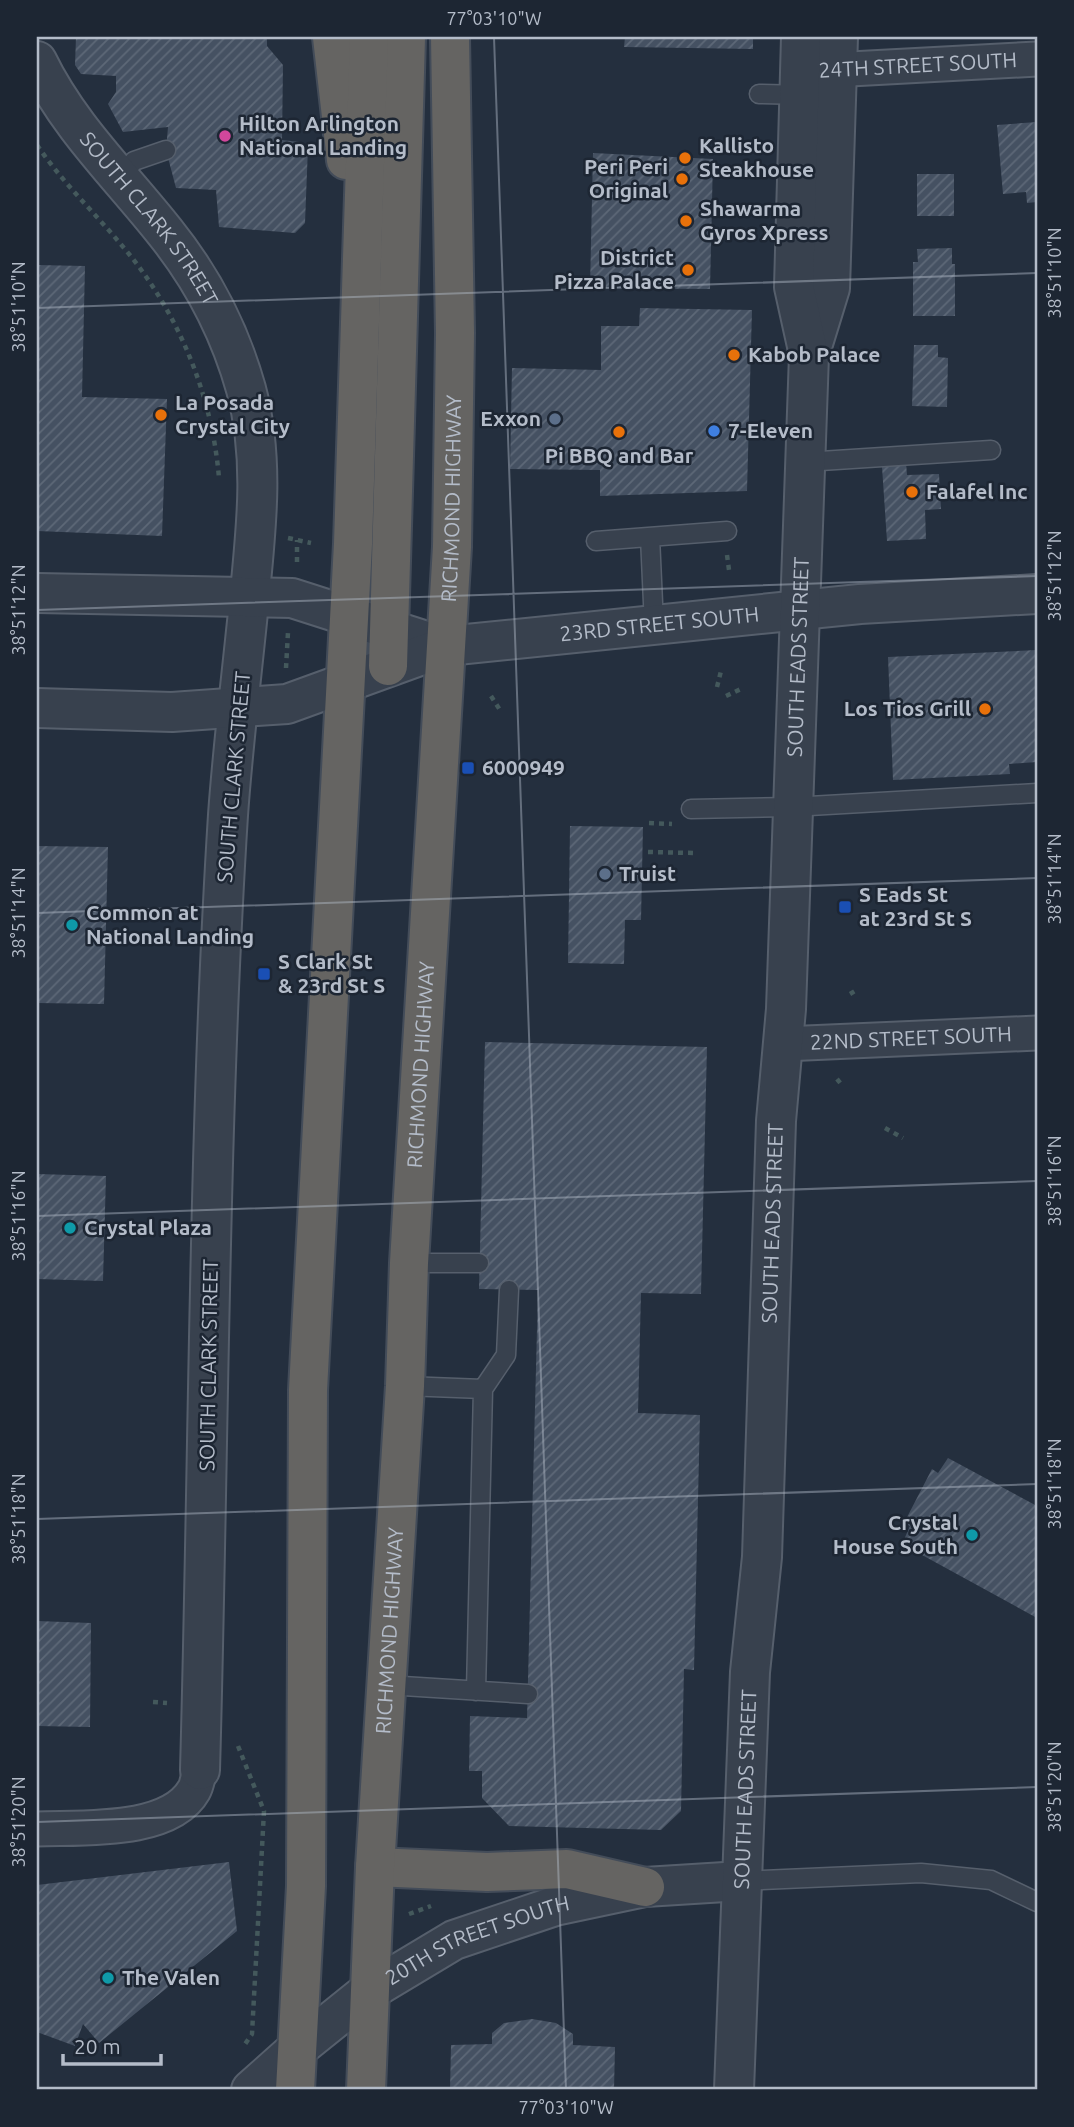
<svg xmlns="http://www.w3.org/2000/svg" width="1074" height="2127" viewBox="0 0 1074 2127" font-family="Ubuntu,sans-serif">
	<defs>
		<pattern id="building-hatch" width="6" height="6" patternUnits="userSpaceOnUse" patternTransform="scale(1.75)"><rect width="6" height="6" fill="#455162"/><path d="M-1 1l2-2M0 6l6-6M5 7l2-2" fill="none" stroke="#5d6877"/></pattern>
	</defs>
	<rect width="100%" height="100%" fill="#242f3e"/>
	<path fill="url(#building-hatch)" d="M76 37H267V46L283 65 282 140 300 142 308 147 305 223 295 233 219 227 216 190 176 188 166 150 168 127 123 132 108 104 116 92V76L81 74 75 65Z
		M625 37H753V49L624 47Z
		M1037 122V202L1027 203 1026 192 1003 194 997 125Z
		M593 153 713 159 710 289 590 288Z
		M917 174H954V216H917Z
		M952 248V264H955V316H913V262H918L917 249Z
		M37 265 85 266 82 397 167 399 162 536 37 531Z
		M640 308 752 310 747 491 600 496V470L510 469 512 368 601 370V326H639Z
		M914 345H938V357L948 358 947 407 912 406Z
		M905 450 907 475 939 474 941 509 925 510 926 539 887 541 881 452Z
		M1037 650V762L1009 764 1010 774 893 780 888 657Z
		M570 826 643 827 641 920H625L624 964 568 963Z
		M37 846 108 847 104 1004 37 1003Z
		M485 1042 707 1047 701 1294 641 1293 638 1413 700 1415 694 1670 684 1669 681 1811 661 1830 509 1826 482 1798V1771H469L470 1716 527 1718 538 1290 479 1289Z
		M37 1174 106 1176 103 1281 37 1279Z
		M948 1458 1037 1506V1618L902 1544 910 1526 904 1523 932 1469 938 1473Z
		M37 1621 91 1623 90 1727 37 1726Z
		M229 1862 237 1931 99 2043 83 2024 75 2046 37 2032V1885Z
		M532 2019 556 2023 573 2034V2045L615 2047 614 2090H450L451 2045 492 2044V2033L504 2023Z"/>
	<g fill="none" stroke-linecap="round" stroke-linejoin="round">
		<defs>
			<path id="service" d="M759 94 804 95
				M119 178 134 161 166 150
				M805 462 991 450
				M650 537 654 625
				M596 541 727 531
				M691 809 792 807 1037 793
				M409 1263H479
				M405 1386 483 1389
				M387 1685 528 1694
				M476 1691 483 1389 506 1355 509 1290
				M741 1881 921 1873 991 1880 1037 1902"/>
			<g id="minor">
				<path id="s1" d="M813 71 1037 59"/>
				<path id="s2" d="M783 1044 1037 1033"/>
				<path d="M37 1829C81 1827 169 1834 194 1790 197 1785 198 1776 200 1770"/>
			</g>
			<g id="tertiary">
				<path id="s3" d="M37 61C69 127 120 175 165 232 202 278 230 332 246 389 265 460 256 530 249 602 242 673 233 744 228 815 208 1133 209 1452 200 1770"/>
				<path d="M810 353 830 288 838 37"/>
				<path d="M37 593 292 598 420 639"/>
				<path id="s4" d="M37 708 172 712 287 704 447 646 860 604 1037 594"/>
				<path id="s5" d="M251 2090 297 2049 369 1991 454 1940 555 1906 645 1887 741 1881"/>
				<path id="s6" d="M734 2090 750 1672 762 1557 776 1121 786 1009 809 355 794 287 801 37"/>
			</g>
			<g id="trunk">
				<path d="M332 37 346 160"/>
				<path d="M388 666 406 37"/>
				<path d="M375 1867 487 1872 567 1869 645 1887"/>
				<path d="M295 2090 306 1886 308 1390 353 544 369 37"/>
				<path id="s7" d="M366 2090 375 1867 405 1386 409 1263 452 547 455 333 450 37"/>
			</g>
		</defs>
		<use href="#service" stroke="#565f6c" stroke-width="21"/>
		<use href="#minor" stroke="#565f6c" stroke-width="37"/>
		<use href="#tertiary" stroke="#565f6c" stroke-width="42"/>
		<use href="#trunk" stroke="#434c59" stroke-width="42"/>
		<path stroke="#44595c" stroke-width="4.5" stroke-dasharray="5 5" stroke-linecap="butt" d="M37 145C62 182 95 213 124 248 178 312 212 394 219 478
			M288 538 311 543
			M727 555 729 570
			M297 562V540
			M286 668 288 632
			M717 687 721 671
			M491 696 500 710
			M726 696 741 689
			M649 823 672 824
			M648 852 695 853
			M850 994 855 991
			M837 1079 841 1084
			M885 1128 903 1138
			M153 1702 167 1703
			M238 1746 264 1811 252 2034 243 2047
			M409 1914 431 1906"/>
		<use href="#service" stroke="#38414e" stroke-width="18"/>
		<use href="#minor" stroke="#38414e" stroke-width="33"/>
		<use href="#tertiary" stroke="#38414e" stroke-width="38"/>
		<use href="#trunk" stroke="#656462" stroke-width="38"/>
	</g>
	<path fill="none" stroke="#b4bcc9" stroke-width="2" stroke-opacity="0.45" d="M494 37 566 2090M37 308 1037 273M37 610 1037 576M37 913 1037 878M37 1216 1037 1181M37 1519 1037 1484M37 1822 1037 1787M1034 2090H1037"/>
	<circle fill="#d1479c" stroke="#1d2633" stroke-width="2.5" cx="225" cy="136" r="7"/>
	<g fill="#e8710a" stroke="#1d2633" stroke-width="2.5">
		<circle cx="685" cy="158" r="7"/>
		<circle cx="682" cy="179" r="7"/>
		<circle cx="686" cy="221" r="7"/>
		<circle cx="688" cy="270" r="7"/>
		<circle cx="734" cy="355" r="7"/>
		<circle cx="161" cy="415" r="7"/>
		<circle cx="619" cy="432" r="7"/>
		<circle cx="912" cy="492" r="7"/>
		<circle cx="985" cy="709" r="7"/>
	</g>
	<g fill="#5c6f8a" stroke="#1d2633" stroke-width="2.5">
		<circle cx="555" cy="419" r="7"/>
		<circle cx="605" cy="874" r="7"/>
	</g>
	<circle fill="#3f7fe0" stroke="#1d2633" stroke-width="2.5" cx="714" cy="431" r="7"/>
	<g fill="#1a4fb4" stroke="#1d2633" stroke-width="2.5">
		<rect x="461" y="761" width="14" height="14" rx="3.5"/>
		<rect x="838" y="900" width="14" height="14" rx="3.5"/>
		<rect x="257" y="967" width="14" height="14" rx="3.5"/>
	</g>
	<g fill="#0f9aa8" stroke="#1d2633" stroke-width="2.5">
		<circle cx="72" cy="925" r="7"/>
		<circle cx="70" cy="1228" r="7"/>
		<circle cx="972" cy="1535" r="7"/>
		<circle cx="108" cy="1978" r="7"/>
	</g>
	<g text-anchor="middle" stroke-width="5" stroke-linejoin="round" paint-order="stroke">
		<g font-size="21" fill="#b4bcc9" stroke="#1d2633">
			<text dy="7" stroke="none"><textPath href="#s1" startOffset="105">24TH STREET SOUTH</textPath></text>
			<text dy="7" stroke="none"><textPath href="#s3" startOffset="194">SOUTH CLARK STREET</textPath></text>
			<text dy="7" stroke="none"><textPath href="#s7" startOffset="1594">RICHMOND HIGHWAY</textPath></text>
			<text dy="7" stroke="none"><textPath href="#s4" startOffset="634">23RD STREET SOUTH</textPath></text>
			<text dy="7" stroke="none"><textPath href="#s6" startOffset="1435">SOUTH EADS STREET</textPath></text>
			<text transform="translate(234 777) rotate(-85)" y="7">SOUTH CLARK STREET</text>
			<text dy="7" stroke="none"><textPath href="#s2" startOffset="128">22ND STREET SOUTH</textPath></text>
			<text dy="7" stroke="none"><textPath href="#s7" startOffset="1027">RICHMOND HIGHWAY</textPath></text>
			<text dy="7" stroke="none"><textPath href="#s6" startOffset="868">SOUTH EADS STREET</textPath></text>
			<text transform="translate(209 1365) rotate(-89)" y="7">SOUTH CLARK STREET</text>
			<text dy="7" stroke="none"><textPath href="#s7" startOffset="460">RICHMOND HIGHWAY</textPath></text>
			<text dy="7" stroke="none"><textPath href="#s6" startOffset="301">SOUTH EADS STREET</textPath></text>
			<text dy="7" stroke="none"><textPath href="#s5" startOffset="275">20TH STREET SOUTH</textPath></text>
		</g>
		<g font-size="21" font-weight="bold" fill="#b4bcc9" stroke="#1d2633" text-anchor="start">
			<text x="239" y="131">Hilton Arlington<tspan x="239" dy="24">National Landing</tspan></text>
			<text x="699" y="153">Kallisto<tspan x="699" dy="24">Steakhouse</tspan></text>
			<text x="668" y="174" text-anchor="end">Peri Peri<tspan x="668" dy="24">Original</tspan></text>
			<text x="700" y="216">Shawarma<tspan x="700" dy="24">Gyros Xpress</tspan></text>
			<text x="674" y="265" text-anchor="end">District<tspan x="674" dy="24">Pizza Palace</tspan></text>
			<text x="748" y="362">Kabob Palace</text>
			<text x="175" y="410">La Posada<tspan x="175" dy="24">Crystal City</tspan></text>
			<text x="541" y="426" text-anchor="end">Exxon</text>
			<text x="728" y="438">7-Eleven</text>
			<text x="619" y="463" text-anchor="middle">Pi BBQ and Bar</text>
			<text x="926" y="499">Falafel Inc</text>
			<text x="971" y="716" text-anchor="end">Los Tios Grill</text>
			<text x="482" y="775">6000949</text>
			<text x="619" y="881">Truist</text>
			<text x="859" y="902">S Eads St<tspan x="859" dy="24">at 23rd St S</tspan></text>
			<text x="86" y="920">Common at<tspan x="86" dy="24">National Landing</tspan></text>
			<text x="278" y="969">S Clark St<tspan x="278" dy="24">&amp; 23rd St S</tspan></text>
			<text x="84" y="1235">Crystal Plaza</text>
			<text x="958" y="1530" text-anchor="end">Crystal<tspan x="958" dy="24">House South</tspan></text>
			<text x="122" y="1985">The Valen</text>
		</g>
	</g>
	<rect width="1074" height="2127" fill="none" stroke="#1d2633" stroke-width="77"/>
	<path d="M63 2054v10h98v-10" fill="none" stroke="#b4bcc9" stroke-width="3.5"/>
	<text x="74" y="2054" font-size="21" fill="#b4bcc9" stroke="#1d2633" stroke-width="5" paint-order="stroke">20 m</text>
	<rect x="38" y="38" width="998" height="2050" fill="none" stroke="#b4bcc9" stroke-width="2.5"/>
	<g font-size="18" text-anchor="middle" fill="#b4bcc9">
		<text x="494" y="25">77°03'10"W</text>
		<text transform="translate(1055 273) rotate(-90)" y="6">38°51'10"N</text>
		<text transform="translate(19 307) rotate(-90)" y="6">38°51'10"N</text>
		<text transform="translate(1055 576) rotate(-90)" y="6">38°51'12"N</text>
		<text transform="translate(19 610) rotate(-90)" y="6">38°51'12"N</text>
		<text transform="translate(1055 879) rotate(-90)" y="6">38°51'14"N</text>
		<text transform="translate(19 913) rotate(-90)" y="6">38°51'14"N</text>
		<text transform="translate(1055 1181) rotate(-90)" y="6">38°51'16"N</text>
		<text transform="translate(19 1216) rotate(-90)" y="6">38°51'16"N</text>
		<text transform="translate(1055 1484) rotate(-90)" y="6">38°51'18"N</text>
		<text transform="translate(19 1519) rotate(-90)" y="6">38°51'18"N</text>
		<text transform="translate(1055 1787) rotate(-90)" y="6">38°51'20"N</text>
		<text transform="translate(19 1822) rotate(-90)" y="6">38°51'20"N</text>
		<text x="566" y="2114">77°03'10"W</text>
	</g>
</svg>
